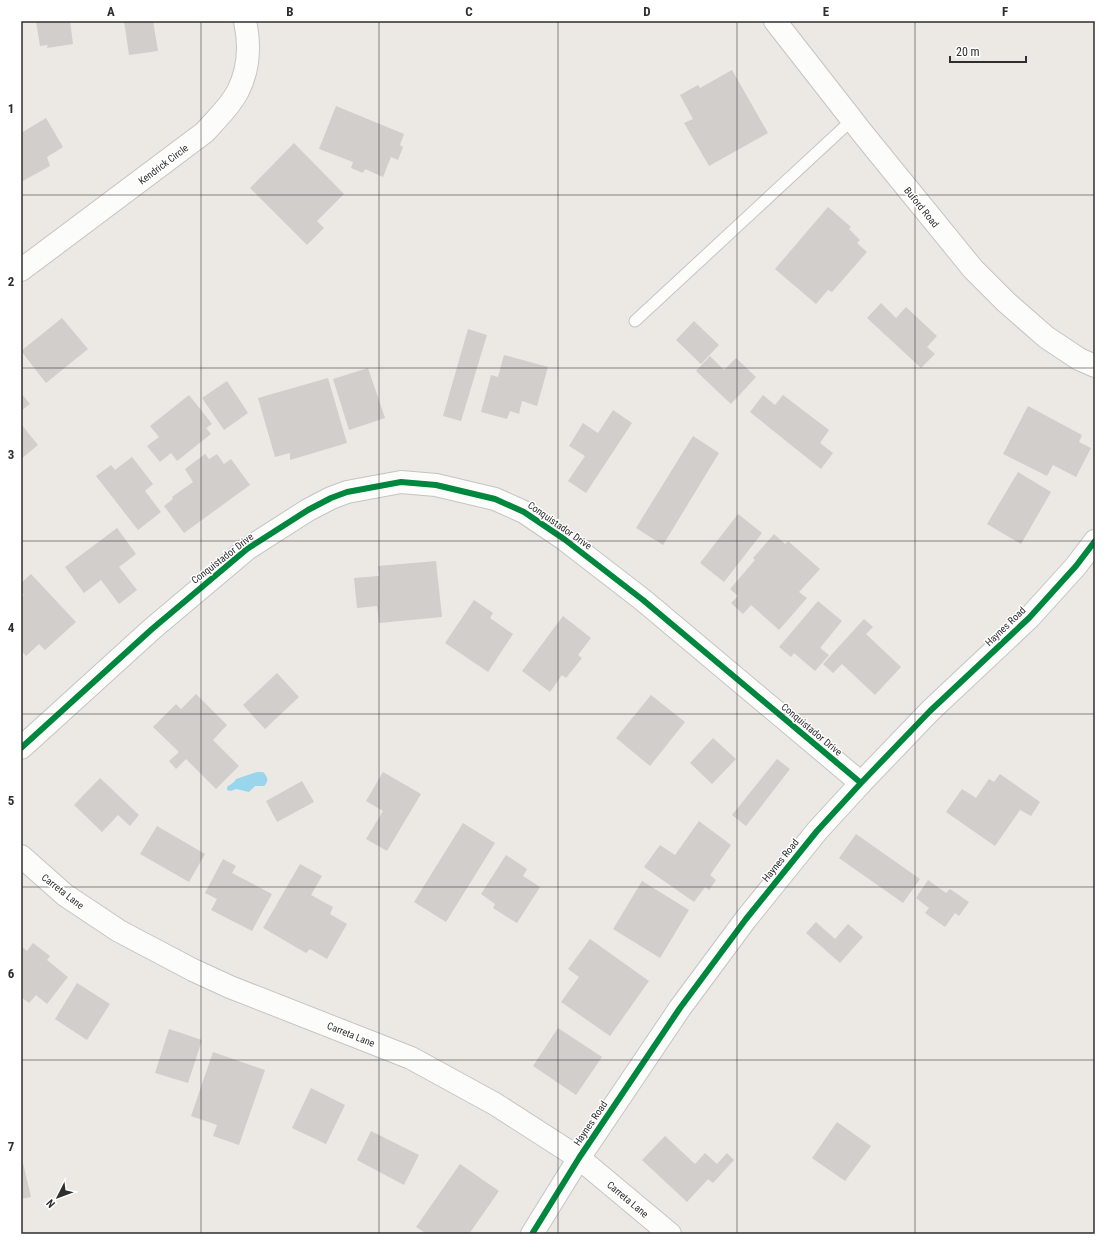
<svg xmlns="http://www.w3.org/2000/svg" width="1116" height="1255" viewBox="0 0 1116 1255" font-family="'Roboto Condensed',sans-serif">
	<rect width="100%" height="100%" fill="#ece8e4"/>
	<path fill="#99d6ec" d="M257 772H263C268 777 269 781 264 786H255L249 792 236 789 231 791 227 790V787L234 782 236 779Z"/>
	<path fill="#d1cecb" d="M36 21H70L73 44 47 48 48 45 40 46Z
		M124 21H153L158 51 129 55Z
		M732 70 768 133 709 166 684 123 693 119 680 95 698 85 700 88Z
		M336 106 404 134 400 145 403 147 398 160 391 157 383 177 365 169 363 173 351 168 353 162 319 149Z
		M46 118 63 147 47 157 50 166 21 182V133Z
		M294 143 344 194 317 221 324 228 307 245 250 188Z
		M828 207 851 227 849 229 860 240 857 243 867 252 832 292 828 290 816 304 775 269Z
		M881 303 896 318 906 307 937 336 927 347 935 354 921 368 867 318Z
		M62 318 88 349 46 383 21 351Z
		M694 321 719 345 701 364 676 340Z
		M468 329 487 335 461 421 443 416Z
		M504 355 548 367 537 406 522 401 519 414 510 411 507 419 481 412 491 375 498 377Z
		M710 356 724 370 736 358 756 377 731 404 696 371Z
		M368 368 385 418 349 430 333 379Z
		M328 378 347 443 290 460V453L275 457 258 398Z
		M227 381 248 413 224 430 202 398Z
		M21 393 30 404 21 411Z
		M189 395 212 424 206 428 211 434 177 461 171 453 160 462 147 446 159 437 150 426Z
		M763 395 775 405 783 395 829 430 820 443 833 453 821 469 750 412Z
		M1028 406 1082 435 1079 442 1091 448 1076 477 1053 465 1047 476 1003 454Z
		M613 410 632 423 586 493 568 481 585 456 569 446 583 423 598 433Z
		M21 424 38 445 21 459Z
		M693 436 719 453 663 545 636 528Z
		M205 454 209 459 217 454 224 464 231 459 250 485 184 533 164 506 173 499 172 497 193 482 185 469Z
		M132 457 153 484 145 491 161 512 138 530 96 476 111 465 115 470Z
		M1018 472 1051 492 1021 544 987 524Z
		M738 514 762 533 724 582 700 563Z
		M117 528 136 554 119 567 137 590 119 604 101 580 84 593 65 567Z
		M774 534 785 544 788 541 820 569 799 592 807 598 779 630 751 605 743 614 731 603 738 596 730 589 755 560 753 558Z
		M436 561 442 617 379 623 377 606 357 608 354 578 379 576 378 566Z
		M31 574 76 622 45 650 39 644 26 656 21 650V598L24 595 21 593V583Z
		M474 600 493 613 490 618 513 634 488 672 445 643Z
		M818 601 842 621 820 648 829 655 815 671 794 653 791 657 779 647Z
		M563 616 591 638 578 655 582 658 566 678 562 675 550 692 522 671Z
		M864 619 873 627 866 634 901 667 875 695 842 664 833 673 823 664Z
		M277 673 299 697 265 729 243 705Z
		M196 694 227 725 213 740 239 766 216 789 186 759 176 769 169 761 179 752 153 727 176 704 181 709Z
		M651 695 685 722 650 766 616 738Z
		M713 738 736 759 712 784 690 763Z
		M777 759 790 769 746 826 732 815Z
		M383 772 421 794 387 851 366 839 383 811 366 801Z
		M1000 774 1040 802 1031 816 1020 810 995 846 946 812 962 789 976 798 989 779 994 782Z
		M100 778 139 815 130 826 118 815 102 832 74 805Z
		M302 781 314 802 277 822 266 801Z
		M699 821 731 845 710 875 716 880 709 890 705 887 694 902 644 867 660 845 675 855Z
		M463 823 495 843 446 922 414 902Z
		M157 826 205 854 189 882 140 854Z
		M856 834 920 879 903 903 839 858Z
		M506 855 527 869 523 876 540 887 517 923 493 908 495 904 481 894Z
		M223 859 236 866 232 873 272 894 252 931 211 910 217 899 205 893Z
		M300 864 322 876 311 895 333 907 330 914 347 924 327 959 310 949 306 953 263 928Z
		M928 880 946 893 950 889 969 902 959 916 955 913 945 927 925 913 929 908 916 898Z
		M642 881 689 910 660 958 613 929Z
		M816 922 835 939 848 924 863 937 840 963 806 933Z
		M590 939 649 981 610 1036 561 1002 579 977 568 969Z
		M33 943 50 956 47 960 68 977 47 1004 36 995 29 1003 21 997V946L27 951Z
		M77 983 110 1004 87 1040 55 1019Z
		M558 1028 602 1057 576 1095 533 1066Z
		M169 1029 202 1040 188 1083 155 1073Z
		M213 1052 265 1070 239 1145 213 1136 217 1125 191 1116Z
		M311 1088 345 1105 326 1144 292 1128Z
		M837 1122 871 1146 845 1181 812 1158Z
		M371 1131 419 1155 404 1185 357 1160Z
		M665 1136 695 1164 705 1153 717 1164 727 1153 734 1160 713 1183 708 1179 687 1202 642 1160Z
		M23 1163 31 1197 21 1199V1164Z
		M460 1164 499 1191 469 1234H427L416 1227Z"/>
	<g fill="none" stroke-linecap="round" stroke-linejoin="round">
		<defs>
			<path id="lane" d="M635 321 852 120"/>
			<path id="street" d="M21 270 205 132C216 119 230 107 238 91 249 69 250 44 245 21
				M21 748 152 629 247 549 308 510 331 498 347 492 401 482 436 485 495 499 524 512 564 539 643 600 861 783
				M21 856 65 895 119 931 193 970 230 987 411 1058 495 1104 579 1158 670 1234"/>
			<path id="secondary" d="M775 21 864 135 973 269 1006 302 1046 337 1079 359 1095 366
				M532 1234 579 1158 680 1008 746 919 817 831 861 783 930 711 1029 618 1076 566 1095 541"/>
		</defs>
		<use href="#lane" stroke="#c5c4c5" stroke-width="13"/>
		<use href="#street" stroke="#c5c4c5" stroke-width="24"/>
		<use href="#secondary" stroke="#c5c4c5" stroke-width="24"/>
		<use href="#lane" stroke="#fcfcfb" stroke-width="11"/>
		<use href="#street" stroke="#fcfcfb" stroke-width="22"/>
		<use href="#secondary" stroke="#fcfcfb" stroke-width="22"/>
		<defs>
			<path id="cycleway" d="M21 748 152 629 247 549 308 510 331 498 347 492 401 482 436 485 495 499 524 512 564 539 643 600 861 783
				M532 1234 579 1158 680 1008 746 919 817 831 861 783 930 711 1029 618 1076 566 1095 541"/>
		</defs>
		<use href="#cycleway" stroke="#fff" stroke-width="8"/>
		<use href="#cycleway" stroke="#00873e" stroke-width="6"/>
	</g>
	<path fill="none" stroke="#2e2e2e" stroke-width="1" stroke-opacity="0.55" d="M201 21V1234M379 21V1234M558 21V1234M737 21V1234M915 21V1234M21 195H1095M21 368H1095M21 541H1095M21 714H1095M21 887H1095M21 1060H1095"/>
	<g text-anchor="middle" stroke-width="3" stroke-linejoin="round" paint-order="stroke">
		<g font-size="10" fill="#2e2e2e" stroke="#fff">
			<text transform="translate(163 164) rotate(-37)" y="4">Kendrick Circle</text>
			<text transform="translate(922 207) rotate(51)" y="4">Buford Road</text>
			<text transform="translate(560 525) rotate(35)" y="4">Conquistador Drive</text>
			<text transform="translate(222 558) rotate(-38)" y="4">Conquistador Drive</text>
			<text transform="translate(1005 626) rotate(-44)" y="4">Haynes Road</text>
			<text transform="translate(812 729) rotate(40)" y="4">Conquistador Drive</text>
			<text transform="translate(780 860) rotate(-51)" y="4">Haynes Road</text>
			<text transform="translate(63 891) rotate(38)" y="4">Carreta Lane</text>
			<text transform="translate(351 1034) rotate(22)" y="4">Carreta Lane</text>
			<text transform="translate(590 1123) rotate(-56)" y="4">Haynes Road</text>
			<text transform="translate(628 1199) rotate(40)" y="4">Carreta Lane</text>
		</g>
	</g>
	<rect width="1116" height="1255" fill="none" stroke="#ffffff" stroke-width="44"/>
	<g transform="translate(58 1197) rotate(228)" stroke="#ffffff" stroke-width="3" paint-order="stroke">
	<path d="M0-3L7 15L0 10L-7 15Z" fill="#2e2e2e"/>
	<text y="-6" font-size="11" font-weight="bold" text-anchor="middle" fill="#2e2e2e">N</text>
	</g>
	<path d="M950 56v6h76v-6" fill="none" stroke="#2e2e2e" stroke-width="2"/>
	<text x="956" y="56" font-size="12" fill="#2e2e2e" stroke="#ffffff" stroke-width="3" paint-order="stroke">20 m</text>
	<rect x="22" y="22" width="1072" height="1211" fill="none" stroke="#2e2e2e" stroke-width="1.5"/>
	<g font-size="13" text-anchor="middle" font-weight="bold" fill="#2e2e2e">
		<text x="111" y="16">A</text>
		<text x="290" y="16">B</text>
		<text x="469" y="16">C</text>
		<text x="647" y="16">D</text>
		<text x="826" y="16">E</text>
		<text x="1005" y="16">F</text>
		<text x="11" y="113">1</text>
		<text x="11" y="286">2</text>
		<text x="11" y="459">3</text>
		<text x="11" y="632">4</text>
		<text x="11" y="805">5</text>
		<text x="11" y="978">6</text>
		<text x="11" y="1151">7</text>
	</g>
</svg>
